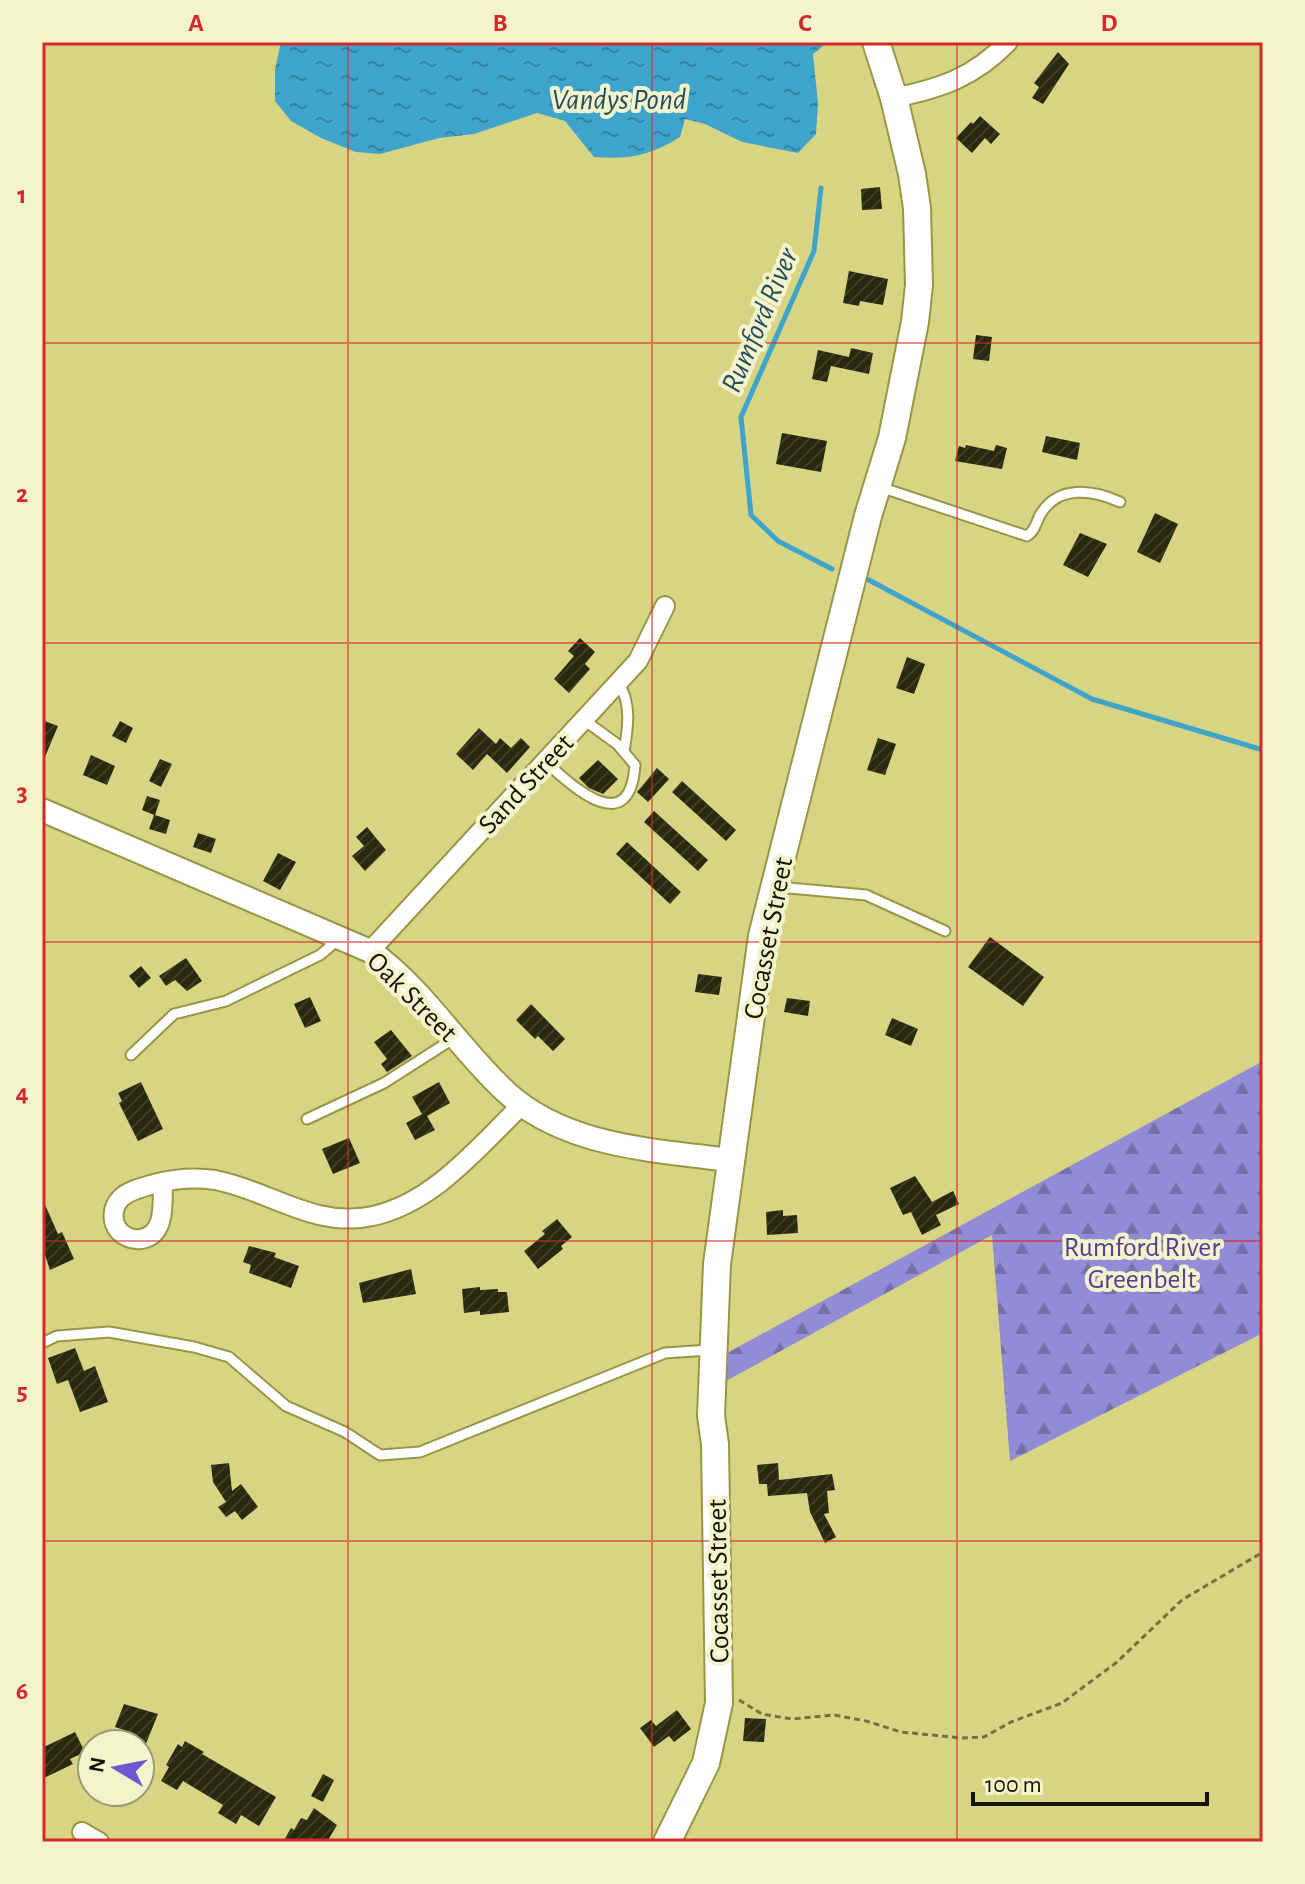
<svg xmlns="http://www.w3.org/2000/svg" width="1305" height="1884" viewBox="0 0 1305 1884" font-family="'Alegreya Sans',sans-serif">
	<defs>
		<pattern id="forest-firs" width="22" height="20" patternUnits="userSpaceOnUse" patternTransform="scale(2)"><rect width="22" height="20" fill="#928bd5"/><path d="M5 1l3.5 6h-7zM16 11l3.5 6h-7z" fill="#7670aa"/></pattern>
		<pattern id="water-ripples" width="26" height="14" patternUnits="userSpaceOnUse" patternTransform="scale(2)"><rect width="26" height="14" fill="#3ea4cb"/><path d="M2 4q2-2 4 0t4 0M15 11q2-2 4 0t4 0" fill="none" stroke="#3384a2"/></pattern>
		<pattern id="building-hatch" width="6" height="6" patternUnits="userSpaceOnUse" patternTransform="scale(2)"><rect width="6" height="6" fill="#29290d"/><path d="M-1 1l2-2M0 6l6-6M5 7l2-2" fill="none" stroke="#3e3e26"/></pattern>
	</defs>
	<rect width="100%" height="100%" fill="#d7d584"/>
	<path fill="url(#forest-firs)" d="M1263 1061V1333L1010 1461 992 1235 726 1381 727 1353Z"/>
	<path fill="url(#water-ripples)" d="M281 42H828L813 54 818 103 816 134 798 153 742 142 705 124 685 119 680 137C651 155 629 160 594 157L565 121 537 113 474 134 439 138 380 154 356 152 321 138 291 121 275 101V69Z"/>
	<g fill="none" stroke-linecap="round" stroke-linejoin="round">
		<path stroke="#3ea4cb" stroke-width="5" d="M821 188 814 251 741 417 751 515 778 541 832 569
			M867 579 1092 699 1263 750"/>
	</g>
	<path fill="url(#building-hatch)" d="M1058 52 1069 64 1043 104 1032 98 1039 87 1034 83Z
		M980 116 1000 134 991 144 985 138 972 153 956 138 971 122 973 124Z
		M880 187 882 209 862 210 861 189Z
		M849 271 888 279 883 305 860 301 859 306 843 303Z
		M976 335 992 337 989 361 973 359Z
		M851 348 873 353 869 374 831 366 827 382 812 379 818 350 849 357Z
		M782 433 827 441 821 472 776 464Z
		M1046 436 1080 443 1077 460 1042 452Z
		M966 445 994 451 996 445 1007 448 1002 469 955 461 959 446 965 448Z
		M1155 513 1178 524 1160 563 1137 552Z
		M1080 533 1107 544 1088 577 1063 565Z
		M580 638 595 652 585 664 590 669 569 693 554 679 574 656 568 651Z
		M907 657 925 664 914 694 896 688Z
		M42 720 58 726 42 764Z
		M120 721 133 728 126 743 112 736Z
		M479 728 496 744 500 738 511 748 521 738 530 747 507 773 487 754 473 770 456 754Z
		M878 738 896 744 885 775 867 770Z
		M91 755 115 766 107 785 83 775Z
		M160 759 172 764 161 787 149 781Z
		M598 760 618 779 603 794 589 788 579 778Z
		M657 768 669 779 648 802 637 792Z
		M682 781 736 830 726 841 672 792Z
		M147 796 160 800 155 815 170 820 166 834 149 829 154 815 142 810Z
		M654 811 708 860 698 871 644 822Z
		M367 827 386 850 365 871 352 856 364 846 356 837Z
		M198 833 216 839 211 853 193 847Z
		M627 842 681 892 670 904 616 854Z
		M278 853 296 862 280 890 263 881Z
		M990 937 1044 977 1023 1006 968 967Z
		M186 958 202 981 187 991 175 980 166 986 159 976Z
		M141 966 151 978 139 988 129 976Z
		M698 974 722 977 719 995 695 992Z
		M310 997 321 1021 305 1028 294 1004Z
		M787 998 810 1001 808 1016 784 1012Z
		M531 1004 565 1039 553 1051 538 1036 535 1039 516 1020Z
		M892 1018 918 1029 911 1046 885 1035Z
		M391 1030 412 1056 387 1072 381 1064 387 1059 374 1042Z
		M141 1082 163 1129 138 1141 119 1103 122 1101 118 1093Z
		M439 1082 450 1103 427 1116 435 1130 415 1140 406 1123 422 1114 412 1097Z
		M349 1138 360 1163 333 1174 322 1149Z
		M915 1176 932 1202 953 1191 959 1204 936 1215 941 1225 922 1235 911 1212 903 1215 890 1188Z
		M42 1198 58 1234 62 1232 74 1259 50 1270 42 1246Z
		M783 1210V1216L797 1215 798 1233 767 1235 766 1212Z
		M557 1219 572 1237 561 1246 563 1249 538 1269 524 1251 545 1234 542 1231Z
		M249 1246 276 1253 274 1257 299 1266 291 1288 249 1273 251 1265 243 1262Z
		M411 1269 416 1294 363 1303 359 1283Z
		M480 1287V1290L498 1289V1292H507L509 1312 480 1315V1311L464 1313 462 1289Z
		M75 1348 84 1371 95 1366 108 1402 80 1412 68 1380 57 1384 48 1358Z
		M229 1463 232 1491 241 1484 258 1507 242 1520 235 1511 226 1517 218 1507 226 1502 213 1482 211 1465Z
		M778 1463 779 1480 832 1474 835 1490 827 1491 829 1513 824 1514 836 1537 825 1543 810 1512 807 1493 768 1496 767 1484H759L757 1465Z
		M124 1704 158 1714 145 1746 132 1741 135 1734 115 1727Z
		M677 1710 691 1729 674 1742 669 1736 654 1747 640 1728 651 1720 656 1726Z
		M745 1718 766 1719 764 1742 743 1741Z
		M75 1732 85 1752 70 1759 73 1764 42 1779V1748Z
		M185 1741 204 1752 202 1754 276 1797 259 1826 241 1815 236 1824 218 1813 223 1805 183 1781 177 1790 161 1781 169 1767 166 1765 178 1744 182 1747Z
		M323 1774 334 1780 323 1802 311 1796Z
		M314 1808 337 1825 327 1842H283L291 1828 294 1830 301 1818 307 1820Z"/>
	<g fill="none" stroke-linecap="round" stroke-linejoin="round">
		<defs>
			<path id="service" d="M880 487 1027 536C1035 531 1036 523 1040 515 1058 484 1093 490 1120 502
				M618 682C632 703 628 728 624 752
				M545 761C573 788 630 839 635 765L617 744 584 720
				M778 887 866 895 945 931
				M131 1055 174 1014 226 1001 320 955 339 939
				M307 1119 384 1083 456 1037
				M42 1343 57 1336 109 1332 194 1347 229 1357 286 1406 345 1432 380 1455 420 1452 665 1353 709 1350"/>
			<path id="minor" d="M894 98C941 88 973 78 1008 42
				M370 951 638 661 665 606
				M163 1182C162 1201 167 1235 141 1239 133 1240 125 1237 119 1231 111 1221 112 1207 121 1198 129 1190 144 1187 154 1184 173 1179 195 1177 215 1180 269 1190 314 1229 373 1216 435 1202 478 1147 522 1105
				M82 1832 99 1842"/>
			<path id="tertiary" d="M42 810 370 951C424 989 458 1048 506 1092 566 1147 654 1150 730 1160"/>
			<path id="secondary" d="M667 1842 706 1763 719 1703 715 1444 711 1416 717 1264 762 936 868 516 892 438 915 322 919 285 917 208 912 174 894 98 876 42"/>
		</defs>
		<use href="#service" stroke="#999646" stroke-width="13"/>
		<use href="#minor" stroke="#999646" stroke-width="22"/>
		<use href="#tertiary" stroke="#999646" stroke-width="26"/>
		<use href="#secondary" stroke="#999646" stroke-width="30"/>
		<path stroke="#72703f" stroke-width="3" stroke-dasharray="6 4" stroke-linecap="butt" d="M739 1700 762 1714 792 1719 834 1715 866 1721 901 1732 961 1738 984 1737 1011 1722 1062 1703 1117 1662 1182 1600 1263 1552"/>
		<use href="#service" stroke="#fff" stroke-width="9"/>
		<use href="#minor" stroke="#fff" stroke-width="18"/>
		<use href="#tertiary" stroke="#fff" stroke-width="22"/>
		<use href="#secondary" stroke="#fff" stroke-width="26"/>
	</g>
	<path fill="none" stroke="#d62828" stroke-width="2" stroke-opacity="0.55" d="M348 42V1842M652 42V1842M957 42V1842M42 343H1263M42 643H1263M42 942H1263M42 1241H1263M42 1541H1263"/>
	<g text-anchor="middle" stroke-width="8" stroke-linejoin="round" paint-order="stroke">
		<g font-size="28" fill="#141300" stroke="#f4f4cc">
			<text transform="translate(525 783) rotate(-47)" y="10">Sand Street</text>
			<text transform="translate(767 938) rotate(-79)" y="10">Cocasset Street</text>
			<text transform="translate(413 996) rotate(45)" y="10">Oak Street</text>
			<text transform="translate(717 1581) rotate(-91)" y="10">Cocasset Street</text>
		</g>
		<g font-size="28" fill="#4f4098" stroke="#f4f4cc">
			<text x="1142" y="1256">Rumford River<tspan x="1142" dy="32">Greenbelt</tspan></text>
		</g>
		<g font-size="30" font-style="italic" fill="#244e5f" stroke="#f4f4cc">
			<text x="619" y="109">Vandys Pond</text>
			<text transform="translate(759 320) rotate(-67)" y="10">Rumford River</text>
		</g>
	</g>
	<rect width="1305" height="1884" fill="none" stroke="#f4f4cc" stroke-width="88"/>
	<g transform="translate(116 1768) rotate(280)"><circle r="38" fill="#f4f4cc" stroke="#9a9a7a" stroke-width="2"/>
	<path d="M0-6L14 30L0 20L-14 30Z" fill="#6e58d2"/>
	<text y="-12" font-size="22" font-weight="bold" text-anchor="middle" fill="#141300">N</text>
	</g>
	<path d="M973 1792v12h234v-12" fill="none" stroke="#141300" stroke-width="4"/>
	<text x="985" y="1792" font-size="24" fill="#141300" stroke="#f4f4cc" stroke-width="6" paint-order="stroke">100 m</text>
	<rect x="44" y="44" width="1217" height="1796" fill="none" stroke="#d62828" stroke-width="3"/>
	<g font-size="26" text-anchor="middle" font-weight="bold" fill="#d62828">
		<text x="196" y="31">A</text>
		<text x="500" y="31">B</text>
		<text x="805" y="31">C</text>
		<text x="1109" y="31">D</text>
		<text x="22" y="203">1</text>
		<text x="22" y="502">2</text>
		<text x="22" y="801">3</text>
		<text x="22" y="1101">4</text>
		<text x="22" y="1400">5</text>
		<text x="22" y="1699">6</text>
	</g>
</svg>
